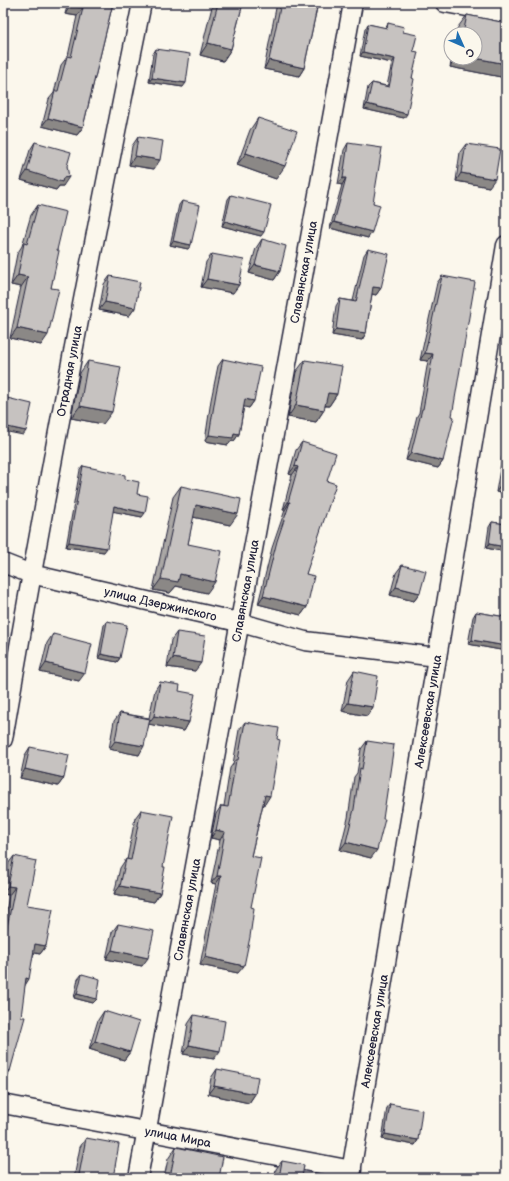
<svg xmlns="http://www.w3.org/2000/svg" width="509" height="1181" viewBox="0 0 509 1181" font-family="'Balsamiq Sans',sans-serif">
	<rect width="100%" height="100%" fill="#fbf7ec"/>
	<filter id="ink" filterUnits="userSpaceOnUse"><feTurbulence type="fractalNoise" baseFrequency=".025" numOctaves="2"/><feDisplacementMap in="SourceGraphic" scale="8" xChannelSelector="R" yChannelSelector="G"/><feConvolveMatrix kernelMatrix="1 2 1 2 8 2 1 2 1" color-interpolation-filters="sRGB"/></filter>
	<g filter="url(#ink)">
		<g fill="none" stroke-linecap="round" stroke-linejoin="round">
			<defs>
				<g id="minor">
					<path d="M445 3 506 14"/>
					<path id="s1" d="M3 563 31 574 238 622 305 641 437 657"/>
					<path id="s2" d="M3 739C45 493 92 247 142 3"/>
					<path id="s3" d="M3 1104 352 1170"/>
					<path id="s4" d="M138 1178 353 3"/>
					<path id="s5" d="M350 1178 506 245"/>
				</g>
			</defs>
			<use href="#minor" stroke="#22223b" stroke-width="21"/>
			<use href="#minor" stroke="#fbf7ec" stroke-width="18"/>
		</g>
		<path fill="#aaa7a5" stroke="#22223b" d="M68 3H113L83 127 77 135 42 126 49 99 54 93 61 65 68 56 77 16 65 14Z
			M213 3H243L231 49 223 61 200 55Z
			M277 3H318L304 68 299 76 264 69Z
			M467 15 506 23V78L450 67 452 58H475V34H457L458 27Z
			M388 23 403 32 413 51 412 78 404 118 364 109 368 87 372 83 387 86 392 63 360 56 365 29 368 24 385 28Z
			M156 49 183 87 149 82 153 54Z
			M258 118 276 179 237 165 250 130Z
			M138 137 154 169 129 165 132 146Z
			M35 142 67 166 63 186H59L56 190 21 180 30 150Z
			M348 143 373 203 368 238 330 228 342 185 338 184 344 150Z
			M466 144 489 187 456 181 460 152Z
			M231 195 261 236 222 226 228 199Z
			M182 201 188 249 170 245 179 205Z
			M38 205 57 250 51 288 41 345 10 338 21 287 11 285 17 254 22 246 31 215Z
			M262 239 280 271 274 280 249 273 256 248Z
			M368 249 381 288 376 295 372 294 366 333 362 340 332 335 336 306 340 299 353 301 364 255Z
			M212 254 233 293 201 287 206 262Z
			M110 276 135 308 129 316 99 310 104 284Z
			M442 276 443 461 438 468 406 460 417 416 419 413 428 361 420 360 437 283Z
			M223 359 254 401 249 408 244 406 239 434 234 441 232 440 228 445 205 441 211 400 218 366Z
			M305 360 337 394 329 406H325L324 410 316 422 288 417 296 372Z
			M88 361 103 424 71 418 80 373Z
			M302 442 327 481 306 574 307 607 301 615 258 604 272 548 285 510H283L292 475 289 474 296 450Z
			M505 453 506 494 496 492 502 457Z
			M83 466 125 479 137 494 142 517 113 511 104 552 66 547 80 470Z
			M181 486 230 525 193 517 188 544 207 593 176 586 170 593 153 590 173 497Z
			M492 522 506 524V552L486 548 489 527Z
			M402 565 420 593 414 601 390 595 396 573Z
			M476 612 506 617V651L468 644 473 617Z
			M107 621 120 658 117 662 98 658 104 625Z
			M177 632 195 671 167 667 171 640Z
			M53 634 79 681 40 672 47 643Z
			M354 671 373 707 367 716 342 711 348 680Z
			M160 682 179 691 189 722 184 731 149 724 139 755 109 749 114 721 120 713 149 718 155 690Z
			M245 722 265 804H263L251 856 238 973 200 965 216 884 211 883 220 840 211 838 216 814 221 806H224L230 768 233 764 239 730Z
			M367 741 371 858 340 850 348 818 354 777 357 773 361 749Z
			M30 747 64 778 58 786 20 778 25 755Z
			M141 810 163 867 160 893 154 902 114 894 120 868 126 859 127 860 135 818Z
			M14 856 27 905 46 946 40 954 34 953 25 984 10 1071 4 1079H3V928L9 895 3 894V891L8 864Z
			M118 924 142 966 106 959 112 932Z
			M82 974 93 1003 74 998 78 979Z
			M104 1011 130 1052 124 1060 89 1049 98 1020Z
			M194 1015 214 1059 183 1054 188 1024Z
			M217 1069 255 1094 249 1103 208 1094 211 1078Z
			M390 1104 418 1140 415 1145 382 1139 387 1108Z
			M86 1138 113 1178H74L80 1147Z
			M176 1147 219 1178H164L168 1159Z
			M282 1161 302 1178H274L276 1169Z"/>
		<path fill="#8b8886" stroke="#22223b" d="M71 5 83 8 77 16 65 14Z
			M208 43 231 49 223 61 200 55Z
			M363 52 395 59 392 63 360 56Z
			M456 58H475L506 64V78L450 67Z
			M269 60 304 68 299 76 264 69Z
			M152 78 186 83 183 87 149 82Z
			M367 104 407 114 404 118 364 109Z
			M48 118 83 127 77 135 42 126Z
			M246 153 285 166 276 179 237 165Z
			M135 156 160 160 154 169 129 165Z
			M27 171 69 177 63 186H59L56 190 21 180Z
			M461 173 495 179 489 187 456 181Z
			M343 178H346L342 185 338 184Z
			M225 221 264 232 261 236 222 226Z
			M334 222 372 232 368 238 330 228Z
			M173 241 191 245 188 249 170 245Z
			M255 265 280 271 274 280 249 273Z
			M18 275 28 277 21 287 11 285Z
			M207 279 239 285 233 293 201 287Z
			M373 287 381 288 376 295 368 293Z
			M105 302 135 308 129 316 99 310Z
			M17 328 48 335 41 345 10 338Z
			M336 329 366 333 362 340 332 335Z
			M425 353 433 354 428 361 420 360Z
			M328 393 337 394 329 406 319 405Z
			M245 399 254 401 249 408 240 406Z
			M296 405 324 410 316 422 288 417Z
			M80 406 112 412 103 424 71 418Z
			M3 426 26 431 23 435 3 431Z
			M234 433 239 434 234 441 232 440 228 445 205 441 209 435Z
			M411 453 443 461 438 468 406 460Z
			M295 466 298 467 292 475 289 474Z
			M499 488 506 489V494L496 492Z
			M288 502H290L285 510H283Z
			M196 505 238 514 230 525 188 516Z
			M114 506 145 513 142 517 111 511Z
			M69 542 107 548 104 552 66 547Z
			M489 544 506 547V552L486 548Z
			M180 574 215 582 207 593 176 586 170 593 153 590 161 579Z
			M396 587 420 593 414 601 390 595Z
			M263 596 307 607 301 615 258 604Z
			M472 640 506 646V651L468 644Z
			M101 654 120 658 117 662 98 658Z
			M173 658 201 663 195 671 167 667Z
			M46 663 85 673 79 681 40 672Z
			M348 703 373 707 367 716 342 711Z
			M154 716 189 722 184 731 148 724Z
			M115 741 144 746 139 755 109 749Z
			M25 769 64 778 58 786 20 778Z
			M265 795 270 796 265 804 259 803Z
			M216 830 225 832 220 840 211 838Z
			M346 842 377 850 371 858 340 850Z
			M217 876H221L216 884 211 883Z
			M8 886 15 887 9 895 3 894Z
			M120 886 160 893 154 902 114 894Z
			M35 944 46 946 40 954 30 952Z
			M112 950 148 958 142 966 106 959Z
			M205 957 244 966 238 973 200 965Z
			M26 978 29 979 24 987Z
			M77 994 97 999 93 1003 74 998Z
			M95 1041 130 1052 124 1060 89 1049Z
			M189 1045 220 1051 214 1059 183 1054Z
			M3 1070 10 1071 4 1079H3Z
			M214 1086 255 1094 249 1103 208 1094Z
			M385 1134 418 1140 415 1145 382 1139Z
			M79 1175 96 1178H77Z"/>
		<path fill="#c6c2c0" stroke="#22223b" d="M72 3H113L83 127 48 118 55 91H58L67 56 71 57 83 8 71 5Z
			M218 3H243L231 49 208 43Z
			M281 3H318L304 68 269 60Z
			M467 15 506 23V64L475 58V34H463Z
			M388 23 404 27 403 32 417 35 413 51 418 52 412 78 414 79 407 114 367 104 372 83 389 87 395 59 363 52 368 24 387 28Z
			M156 49 190 54 186 83 152 78Z
			M258 118 297 131 285 166 246 153Z
			M138 137 163 141 160 160 135 156Z
			M35 142 71 152 67 166 69 177 63 178 62 182 27 171Z
			M348 143 382 148 373 203 380 205 372 232 334 222 346 178H343Z
			M466 144 500 149 495 179 461 173Z
			M231 195 271 205 264 232 225 221Z
			M182 201 200 205 191 245 173 241Z
			M38 205 66 212 57 250 59 251 51 288 59 289 48 335 17 328 28 277 18 275 24 243 27 244Z
			M262 239 286 246 280 271 255 265Z
			M368 249 389 254 381 288 373 287 366 333 336 329 340 299 356 302Z
			M212 254 244 260 239 285 207 279Z
			M110 276 140 282 135 308 105 302Z
			M442 276 475 282 452 416 454 417 443 461 411 453 422 409H423L433 354 425 353Z
			M223 359 261 367 254 401 245 399 239 434 234 433 233 438 209 435 216 393Z
			M305 360 342 366 337 394 328 393 324 410 296 405Z
			M88 361 121 367 112 412 80 406Z
			M3 397 32 404 26 431 3 426Z
			M302 442 336 453 327 481 336 484 306 574 314 576 307 607 263 596 277 541 290 502H288L298 467 295 466Z
			M505 453H506V489L499 488Z
			M83 466 125 475V479L139 482 137 494 148 496 145 513 114 506 107 548 69 542Z
			M181 486 241 499 238 514 196 505 188 544 222 551 215 582 180 574 178 582 161 579Z
			M492 522 506 524V547L489 544Z
			M402 565 426 571 420 593 396 587Z
			M476 612 506 617V646L472 640Z
			M107 621 127 625 120 658 101 654Z
			M177 632 205 636 201 663 173 658Z
			M53 634 92 644 85 673 46 663Z
			M354 671 378 676 373 707 348 703Z
			M160 682 180 685 179 691 195 694 189 722 154 716Z
			M120 713 150 719 144 746 115 741Z
			M245 722 279 728 277 739 280 740 270 796 265 795 251 856 261 858 251 907 254 908 250 937 244 966 205 957 221 876H217L225 832 216 830 221 806 228 807 236 760H238Z
			M367 741 394 745 383 819H385L377 850 346 842 354 809 360 768 362 769Z
			M30 747 69 755 64 778 25 769Z
			M141 810 173 816 163 867H165L160 893 120 886 126 859 131 860Z
			M14 856 36 861 27 905 53 909 46 946 35 944 29 979 26 978 21 1017H25L10 1071 3 1070V948L15 887 8 886Z
			M118 924 154 931 148 958 112 950Z
			M82 974 100 979 97 999 77 994Z
			M104 1011 139 1022 130 1052 95 1041Z
			M194 1015 225 1021 220 1051 189 1045Z
			M217 1069 258 1077 255 1094 214 1086Z
			M390 1104 422 1110 418 1140 385 1134Z
			M86 1138 119 1144 113 1178H96L79 1175Z
			M176 1147 223 1157 219 1178H174L170 1177Z
			M282 1161 304 1165 302 1178H279Z"/>
	</g>
	<g text-anchor="middle" stroke-width="3" stroke-linejoin="round" paint-order="stroke">
		<g font-size="12" fill="#22223b" stroke="#fbf7ec">
			<text dy="4" stroke="none"><textPath href="#s4" startOffset="921">Славянская улица</textPath></text>
			<text dy="4" stroke="none"><textPath href="#s2" startOffset="374">Отрадная улица</textPath></text>
			<text dy="4" stroke="none"><textPath href="#s4" startOffset="597">Славянская улица</textPath></text>
			<text dy="4" stroke="none"><textPath href="#s1" startOffset="163">улица Дзержинского</textPath></text>
			<text dy="4" stroke="none"><textPath href="#s5" startOffset="473">Алексеевская улица</textPath></text>
			<text dy="4" stroke="none"><textPath href="#s4" startOffset="273">Славянская улица</textPath></text>
			<text dy="4" stroke="none"><textPath href="#s5" startOffset="149">Алексеевская улица</textPath></text>
			<text dy="4" stroke="none"><textPath href="#s3" startOffset="178">улица Мира</textPath></text>
		</g>
	</g>
	<rect width="509" height="1181" fill="none" stroke="#fbf7ec" stroke-width="16"/>
	<rect x="8" y="8" width="493" height="1165" fill="none" stroke="#22223b" stroke-width="1.5" filter="url(#ink)"/>
	<g transform="translate(463 46) rotate(135)"><circle r="19" fill="#fbf7ec" stroke="#a4a2a5"/>
	<path d="M0-3L7 15L0 10L-7 15Z" fill="#1f6fb2"/>
	<text y="-6" font-size="11" font-weight="bold" text-anchor="middle" fill="#22223b">С</text>
	</g>
</svg>
